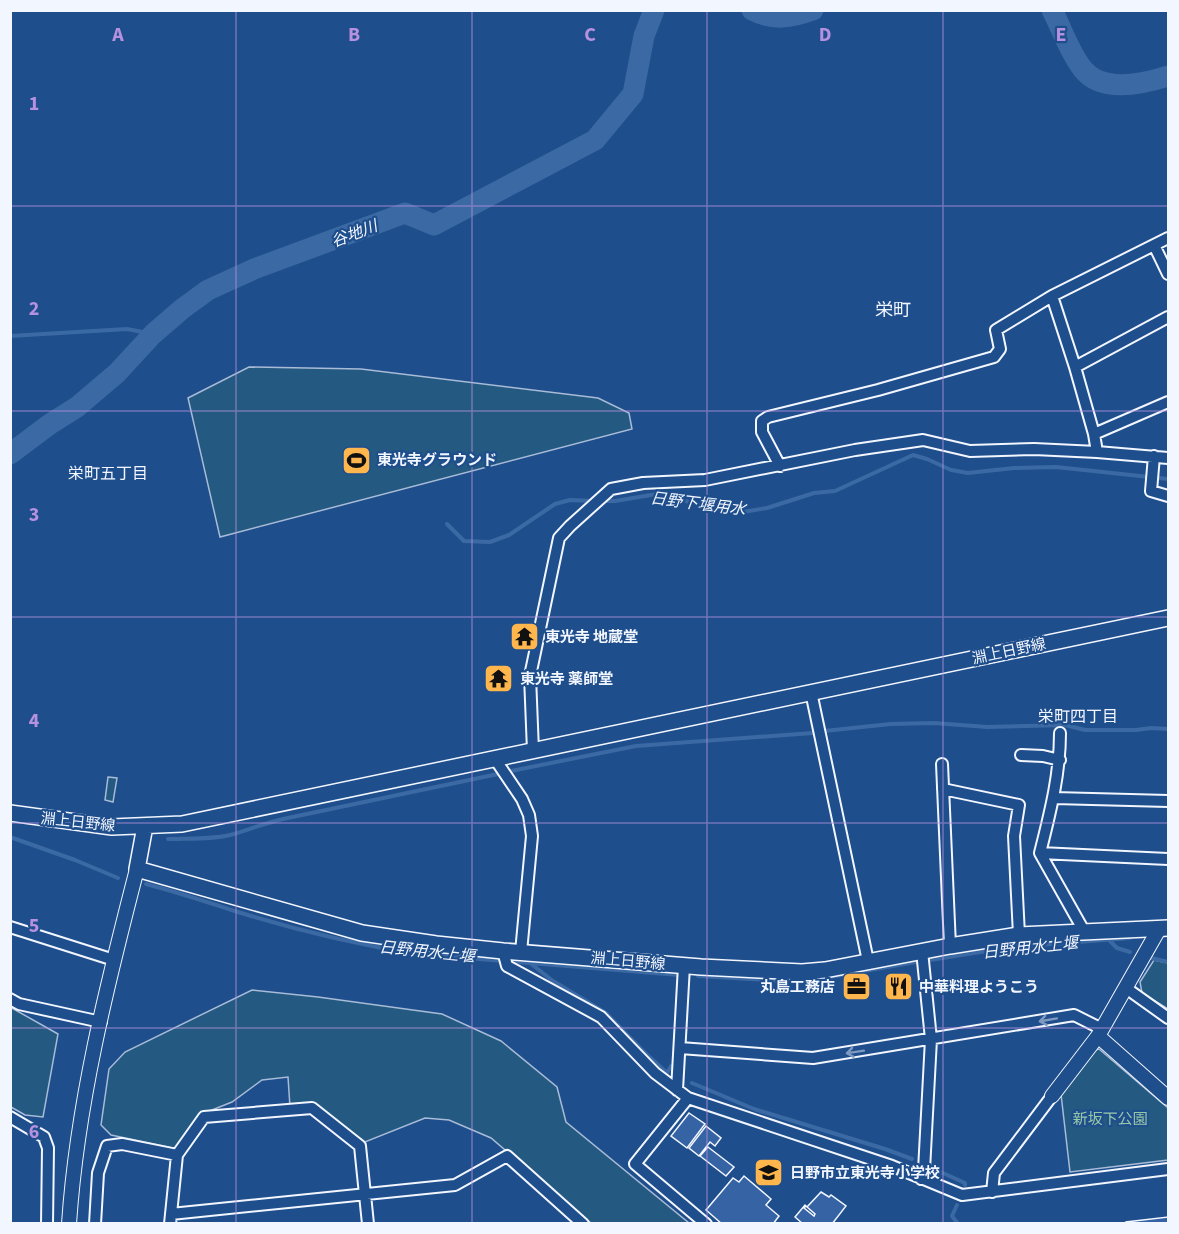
<svg xmlns="http://www.w3.org/2000/svg" width="1179" height="1234" viewBox="0 0 1179 1234" font-family="'Source Sans 3','Noto Sans JP',sans-serif">
	<rect width="100%" height="100%" fill="#1f4e8c"/>
	<path fill="#245a82" stroke="#a8bbd7" stroke-width="1.5" d="M249 367 361 369 598 398 629 413 632 429 220 537 188 398Z
		M108 777 117 778 113 802 105 800Z
		M1154 960 1168 963V1009L1142 993 1140 982Z
		M252 990 318 997 442 1014 501 1041 557 1087 566 1122 689 1223H591L491 1138 449 1120 425 1118 365 1142 313 1105 290 1107 288 1077 262 1080 232 1102 204 1113 178 1149 111 1135 101 1125 109 1069 125 1052Z
		M10 1007 58 1034 43 1117 25 1115 11 1107Z
		M1099 1049 1168 1108V1160L1070 1172 1061 1094 1094 1050Z"/>
	<g fill="none" stroke-linecap="round" stroke-linejoin="round">
		<path stroke="#3b69a3" stroke-width="4" d="M10 336 127 329 153 334
			M601 501H615L657 494 722 510 743 512 767 508 814 493 835 491 913 455 927 459 951 470 968 473 1014 468 1056 467 1168 479
			M447 524 464 541 490 542 509 535 555 504 570 500 593 501
			M824 731 891 724 934 723 987 727 1065 725 1085 730H1136L1151 728 1168 729
			M511 771 636 746 813 733
			M10 837 75 860 118 878
			M168 839C189 838 213 840 234 834 250 829 266 823 283 819L498 774
			M146 884C177 892 207 902 238 912 296 930 356 944 416 954L679 975
			M1109 940 1117 948 1130 952
			M1151 958 1168 962
			M930 960 1012 947 1130 938
			M530 963 553 981 606 1013 644 1052 667 1073 671 1066
			M698 976 801 982 916 962
			M692 1083 754 1109 885 1149 912 1159
			M934 1169 965 1183V1185
			M957 1205 952 1216 958 1224"/>
		<path stroke="#3b69a3" stroke-width="21" d="M752 10C773 21 791 18 813 10
			M1052 10C1062 29 1069 51 1082 68 1101 94 1143 84 1168 76
			M10 454 50 424 77 407 117 373 153 334 182 309 208 290 254 269 405 213 434 225 595 140 633 94 644 36 654 10"/>
	</g>
	<path fill="#3563a3" stroke="#f2f6ff" stroke-width="1.5" d="M689 1113 705 1124 687 1148 671 1136Z
		M706 1126 721 1138 715 1146 710 1142 699 1156 689 1148Z
		M708 1147 734 1167 726 1176 700 1156Z
		M744 1176 771 1199 766 1205 779 1216 773 1224H722L706 1210 733 1178 739 1182Z
		M821 1192 829 1197 831 1195 846 1206 832 1224H803L795 1217 805 1205 806 1206 804 1208 814 1216 815 1214 807 1207Z
		M1168 1217V1224H1126V1222Z"/>
	<g fill="none" stroke-linecap="round" stroke-linejoin="round">
		<defs>
			<path id="minor" d="M1154 245 1168 274
				M1052 296 1075 367
				M1094 434 1075 367 1168 317
				M1097 452 1168 458
				M1154 456 1151 491 1168 496
				M780 466 762 432V421L768 417 878 390 994 357 1000 349 996 330 1052 296 1168 238
				M811 692 868 961
				M1060 733C1060 775 1050 813 1040 853L1084 931
				M533 751 530 676 559 538 570 526 611 489 643 483 705 480 855 450 923 440 970 451 1034 449 1097 452 1094 434 1168 402
				M1021 755 1043 756 1060 760
				M495 759 522 799 529 815 532 836 521 952
				M942 764 950 946
				M943 789 1019 805 1014 836 1019 935
				M1054 798 1168 801
				M1040 853 1168 859
				M10 927 114 960
				M503 951 507 966 601 1017 655 1073 688 1098 892 1166 962 1195 1168 1169
				M1126 988 1168 1018
				M10 999 19 1004 101 1022
				M680 1048 813 1058 1074 1015 1102 1029
				M677 1090 684 966
				M688 1098 635 1164 706 1224
				M10 1117 44 1137 48 1148 47 1224
				M921 1179 924 1170 931 1039 922 951
				M992 1192 994 1173 1052 1096
				M171 1214 455 1185 507 1156 583 1224
				M95 1224 98 1173 107 1146 122 1144 177 1155 204 1117 312 1108 360 1146 368 1224
				M170 1224 177 1155"/>
			<path id="tertiary" d="M1098 1036 1168 1098
				M1052 1096 1098 1036 1159 929
				M69 1224C77 1104 107 985 137 869"/>
			<path id="secondary" d="M10 813 112 827 182 824 1168 618
				M145 826 137 869 362 933 436 944 503 951 701 967 802 972 825 970 950 946 1019 935 1168 928"/>
		</defs>
		<use href="#minor" stroke="#f2f6ff" stroke-width="14"/>
		<use href="#tertiary" stroke="#f2f6ff" stroke-width="16"/>
		<use href="#secondary" stroke="#f2f6ff" stroke-width="18"/>
		<use href="#minor" stroke="#1f4e8c" stroke-width="10"/>
		<use href="#tertiary" stroke="#1f4e8c" stroke-width="14"/>
		<use href="#secondary" stroke="#1f4e8c" stroke-width="15"/>
	</g>
	<defs><path id="oneway-shaft" d="M-6 0H5M1.5-3L5.5 0L1.5 3" fill="none" stroke-width="1.6" stroke-linecap="round" stroke-linejoin="round" transform="scale(1.5)"/></defs>
	<g stroke="#7e9ac0">
		<use href="#oneway-shaft" transform="translate(1048 1020) rotate(170)"/>
		<use href="#oneway-shaft" transform="translate(855 1052) rotate(171)"/>
	</g>
	<path fill="none" stroke="#b691df" stroke-width="1.5" stroke-opacity="0.55" d="M236 10V1224M472 10V1224M707 10V1224M943 10V1224M10 206H1168M10 411H1168M10 617H1168M10 823H1168M10 1028H1168"/>
	<defs>
		<symbol id="stadium-square" viewBox="-11 -11 22 22"><rect x="-9" y="-9" width="18" height="18" rx="4" fill="#ffb74d" stroke="#1f4e8c"/><path d="M0-5a6.5 5 0 1 0 0 10a6.5 5 0 1 0 0-10ZM-3.5-1.8h7v3.6h-7Z" fill="#111"/></symbol>
		<symbol id="temple-square" viewBox="-11 -11 22 22"><rect x="-9" y="-9" width="18" height="18" rx="4" fill="#ffb74d" stroke="#1f4e8c"/><path d="M0-6L5-2H3V0L6.5 2.5H4V6H1.5V3h-3V6H-4V2.5H-6.5L-3 0V-2H-5Z" fill="#111"/></symbol>
		<symbol id="office-square" viewBox="-11 -11 22 22"><rect x="-9" y="-9" width="18" height="18" rx="4" fill="#ffb74d" stroke="#1f4e8c"/><path d="M-6-3h4V-5.5h4V-3h4V5H-6ZM-1-4.5V-3h2v-1.5ZM-6 0V1H6V0Z" fill="#111"/></symbol>
		<symbol id="restaurant-square" viewBox="-11 -11 22 22"><rect x="-9" y="-9" width="18" height="18" rx="4" fill="#ffb74d" stroke="#1f4e8c"/><path d="M-5-6h1v4h1v-4h1v4h1v-4h1v5L-1.5 .5V6h-2V.5L-5-1ZM5-6V6H3V1.5H1.5Q1.5-4 5-6Z" fill="#111"/></symbol>
		<symbol id="school-square" viewBox="-11 -11 22 22"><rect x="-9" y="-9" width="18" height="18" rx="4" fill="#ffb74d" stroke="#1f4e8c"/><path d="M0-5L7-2L0 1L-7-2ZM-4 1L0 2.5L4 1V4Q0 6-4 4Z" fill="#111"/></symbol>
	</defs>
	<g fill-rule="evenodd">
		<use href="#stadium-square" x="340" y="444" width="33" height="33"/>
		<use href="#temple-square" x="508" y="620" width="33" height="33"/>
		<use href="#temple-square" x="482" y="662" width="33" height="33"/>
		<use href="#office-square" x="840" y="970" width="33" height="33"/>
		<use href="#restaurant-square" x="882" y="970" width="33" height="33"/>
		<use href="#school-square" x="752" y="1156" width="33" height="33"/>
	</g>
	<g text-anchor="middle" stroke-width="4.5" stroke-linejoin="round" paint-order="stroke">
		<g font-size="15" font-weight="bold" fill="#f2f6ff" stroke="#1f4e8c" text-anchor="start">
			<text x="377" y="465">東光寺グラウンド</text>
			<text x="545" y="642">東光寺 地蔵堂</text>
			<text x="520" y="684">東光寺 薬師堂</text>
			<text x="835" y="992" text-anchor="end">丸島工務店</text>
			<text x="919" y="992">中華料理ようこう</text>
			<text x="790" y="1178">日野市立東光寺小学校</text>
		</g>
		<g font-size="15" fill="#f2f6ff" stroke="#1f4e8c">
			<text transform="translate(1009 651) rotate(-12)" y="5">淵上日野線</text>
			<text transform="translate(78 822) rotate(6)" y="5">淵上日野線</text>
			<text transform="translate(628 961) rotate(5)" y="5">淵上日野線</text>
		</g>
		<g font-size="15" fill="#97c8a6" stroke="#1f4e8c">
			<text x="1110" y="1124">新坂下公園</text>
		</g>
		<g font-size="16" font-style="italic" fill="#f2f6ff" stroke="#1f4e8c">
			<text transform="translate(354 233) rotate(-21)" y="6">谷地川</text>
			<text transform="translate(698 503) rotate(7)" y="6">日野下堰用水</text>
			<text transform="translate(1030 947) rotate(-6)" y="6">日野用水上堰</text>
			<text transform="translate(427 951) rotate(6)" y="6">日野用水上堰</text>
		</g>
		<g font-size="16" fill="#f2f6ff" stroke="#1f4e8c">
			<text x="108" y="479">栄町五丁目</text>
			<text x="1078" y="722">栄町四丁目</text>
		</g>
		<g font-size="18" fill="#f2f6ff" stroke="#1f4e8c">
			<text x="893" y="316">栄町</text>
		</g>
	</g>
	<g font-size="20" text-anchor="middle" font-weight="bold" fill="#b691df" stroke="#1f4e8c" stroke-width="4.5" stroke-linejoin="round" paint-order="stroke">
		<text x="118" y="41">A</text>
		<text x="354" y="41">B</text>
		<text x="590" y="41">C</text>
		<text x="825" y="41">D</text>
		<text x="1061" y="41">E</text>
		<text x="34" y="110">1</text>
		<text x="34" y="315">2</text>
		<text x="34" y="521">3</text>
		<text x="34" y="727">4</text>
		<text x="34" y="932">5</text>
		<text x="34" y="1138">6</text>
	</g>
	<rect width="1179" height="1234" fill="none" stroke="#f2f6ff" stroke-width="24"/>
</svg>
